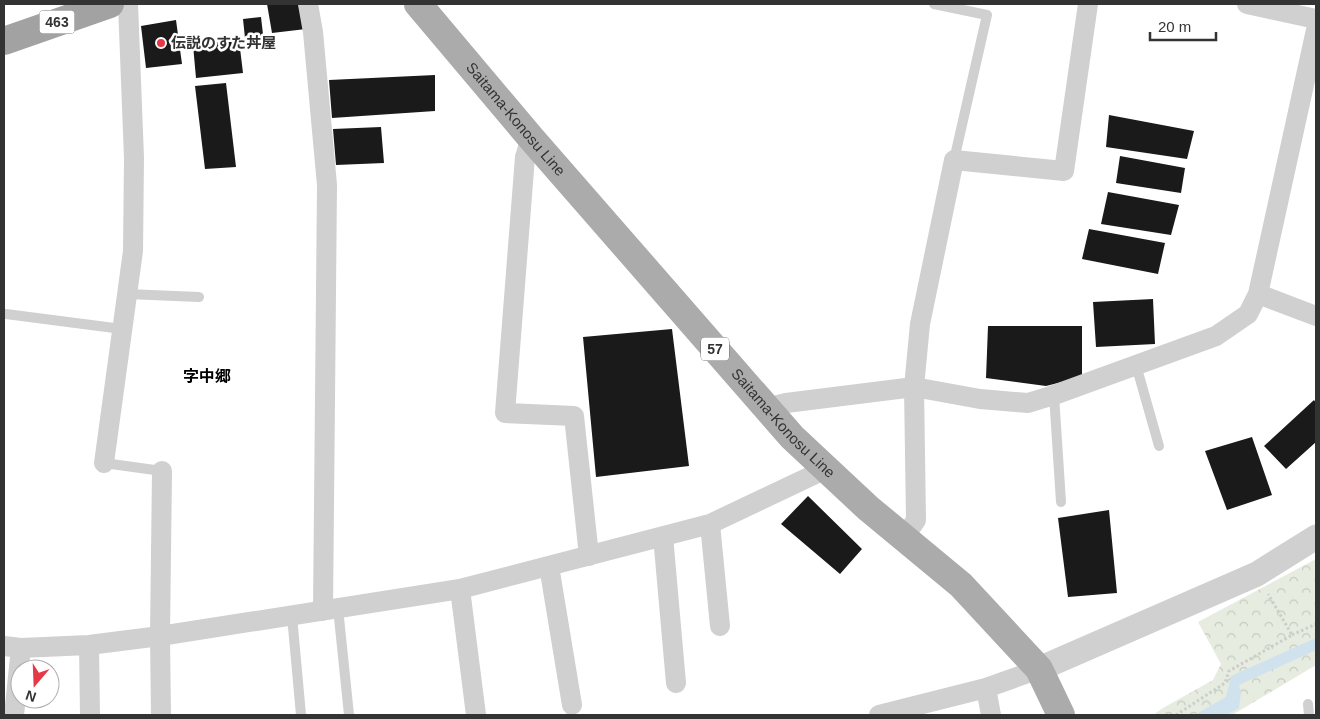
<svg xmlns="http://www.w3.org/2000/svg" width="1320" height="719" viewBox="0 0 1320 719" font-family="Helvetica,'Noto Sans JP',sans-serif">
	<defs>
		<pattern id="park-crowns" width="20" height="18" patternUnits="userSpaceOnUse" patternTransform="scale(1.25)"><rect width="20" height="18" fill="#e6ecdf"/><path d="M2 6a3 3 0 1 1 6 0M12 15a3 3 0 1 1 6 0" fill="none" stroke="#c6cbc0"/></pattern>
	</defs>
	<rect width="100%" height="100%" fill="#fff"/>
	<path fill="url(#park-crowns)" d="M1316 559V665L1232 715H1153L1163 708 1213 680 1221 664 1198 622Z"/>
	<path fill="#cfe2ee" d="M1316 638V650L1239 685 1241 692 1239 708 1226 715H1194L1226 697 1231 676Z"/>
	<path fill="#1a1a1a" d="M267 4H301L306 29 272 33Z
		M261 17 264 43 252 44 251 37 245 38 243 19Z
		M176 20 182 64 146 68 141 26Z
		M239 40 243 73 196 78 193 45Z
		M435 75V111L332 118 329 80Z
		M226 83 236 167 205 169 195 86Z
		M1109 115 1194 131 1187 159 1106 147Z
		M381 127 384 163 336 165 333 129Z
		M1120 156 1185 168 1181 193 1116 183Z
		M1108 192 1179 205 1171 235 1101 224Z
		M1089 229 1165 243 1158 274 1082 259Z
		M1153 299 1155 344 1096 347 1093 302Z
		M988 326H1082V377L1046 386 986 378Z
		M672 329 689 466 596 477 583 337Z
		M1314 400 1316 403V442L1286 469 1264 446Z
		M1252 437 1272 495 1227 510 1205 451Z
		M808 496 862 549 840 574 781 524Z
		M1109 510 1117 593 1068 597 1058 518Z"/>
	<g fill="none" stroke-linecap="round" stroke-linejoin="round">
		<path stroke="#cdcdcd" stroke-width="3" stroke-dasharray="2.5 2.5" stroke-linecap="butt" d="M1292 635 1316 624
			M1176 715 1225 683 1229 671 1292 635 1268 594"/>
		<path stroke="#d0d0d0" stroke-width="10" d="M934 4 987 15 954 160
			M127 294 199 297
			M6 314 122 329
			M1136 365 1159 446
			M1054 395 1061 502
			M104 463 162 471
			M338 608 349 715
			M292 616 301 715
			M1308 704 1309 715"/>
		<path stroke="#d0d0d0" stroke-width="20" d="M308 4 313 32 327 185 323 611
			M1247 4 1316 19
			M531 138 525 157 505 413 574 416 589 556
			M1258 294 1316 316
			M766 408 786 403 914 387 920 324 954 160 1064 171 1088 4
			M104 463 133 251 134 158 128 4
			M710 524 720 626
			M663 536 676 683
			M904 538 916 520 914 387 980 399 1028 403 1054 395 1216 336 1248 314 1258 294 1316 30
			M549 566 572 705
			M460 589 476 715
			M89 645 90 715
			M4 646 21 648 89 645 160 636 460 589 710 524 826 469
			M986 688 991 715
			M14 715 21 648
			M161 715 160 636 162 471
			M879 715 986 688 1039 669"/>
		<path stroke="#d0d0d0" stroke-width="25" d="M1039 669 1257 574 1316 537"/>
		<path stroke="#ababab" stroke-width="28" id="s1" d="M418 4 531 138 792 437 868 508 961 585 1039 669 1061 715"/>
		<path stroke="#a2a2a2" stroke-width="28" d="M4 41 110 4"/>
	</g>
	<circle fill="#e63946" stroke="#fff" stroke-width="2" cx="161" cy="43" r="5"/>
	<g text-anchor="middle" stroke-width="5" stroke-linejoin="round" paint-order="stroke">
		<g fill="#fff" stroke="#707070" stroke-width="1">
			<rect x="39.5" y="10.5" width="35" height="23" rx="4"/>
			<rect x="701" y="337.5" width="28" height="23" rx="4"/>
		</g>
		<g font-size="14" font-weight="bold" fill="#333">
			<text x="57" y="27">463</text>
			<text x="715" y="354">57</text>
		</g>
		<g font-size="15" font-weight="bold" fill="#333" stroke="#fff" text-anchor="start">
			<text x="171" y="48">伝説のすた丼屋</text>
		</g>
		<g font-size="15" fill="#333" stroke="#fff">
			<text dy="5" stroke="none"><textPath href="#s1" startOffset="151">Saitama-Konosu Line</textPath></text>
			<text dy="5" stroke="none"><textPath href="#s1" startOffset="556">Saitama-Konosu Line</textPath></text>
		</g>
		<g font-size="16" font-weight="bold" fill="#000" stroke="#fff">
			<text x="207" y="382">字中郷</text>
		</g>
	</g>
	<rect width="1320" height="719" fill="none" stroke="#333333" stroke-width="10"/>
	<g transform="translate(35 684) rotate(199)"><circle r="24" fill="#ffffff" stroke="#adadad"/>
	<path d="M0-4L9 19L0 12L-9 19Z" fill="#e63946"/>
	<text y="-8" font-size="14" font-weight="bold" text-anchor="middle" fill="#333333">N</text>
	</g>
	<path d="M1150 32v8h66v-8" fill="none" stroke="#333333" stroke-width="2.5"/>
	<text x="1158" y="32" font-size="15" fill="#333333" stroke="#ffffff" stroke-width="4" paint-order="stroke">20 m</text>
</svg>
